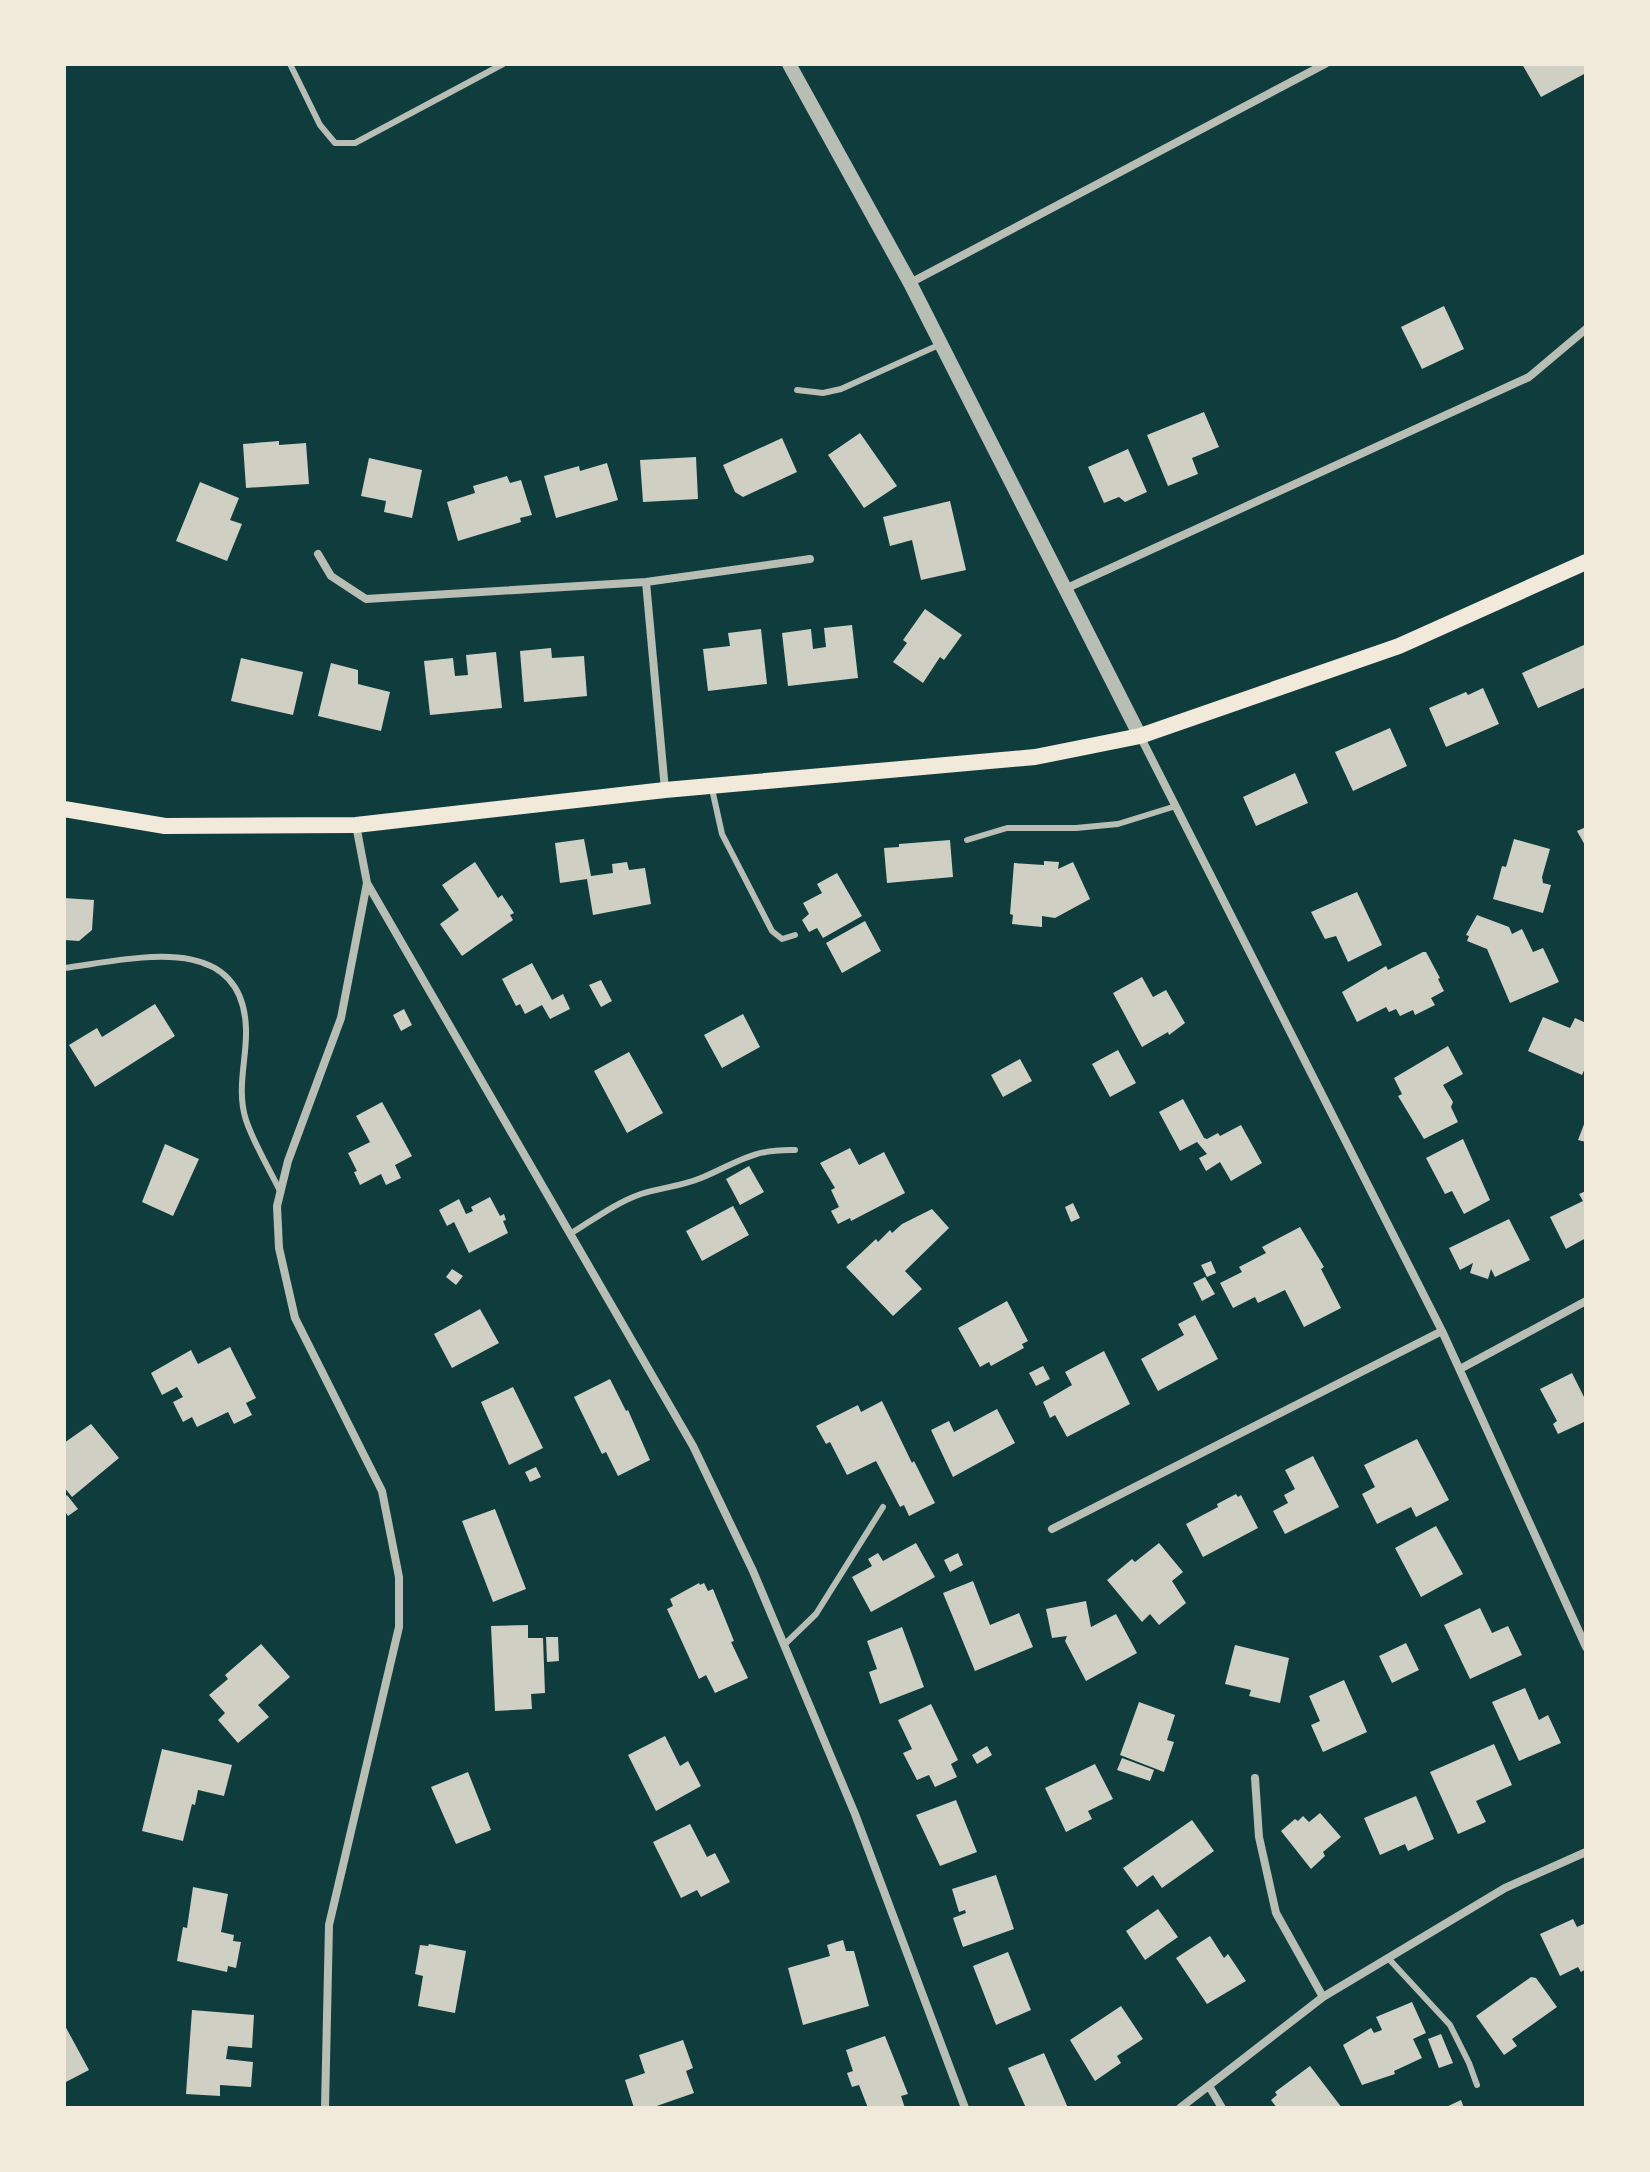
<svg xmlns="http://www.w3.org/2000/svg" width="1650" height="2172" viewBox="0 0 1650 2172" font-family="'Source Sans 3',sans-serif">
	<rect width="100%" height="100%" fill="#0f3d3e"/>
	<path fill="#cfcfc3" d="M1522 64H1586V73L1541 97Z
		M1444 306 1464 349 1422 369 1401 327Z
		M1204 412 1219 447 1192 458 1198 474 1168 486 1147 435Z
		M860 433 897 486 864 508 828 455Z
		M782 438 797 472 743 497 735 492 723 465Z
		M279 441V445L306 443 309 484 246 488 243 444Z
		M1128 449 1147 492 1125 502 1119 497 1104 503 1088 467Z
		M696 457 698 499 643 502 640 460Z
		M369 458 422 470 412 518 384 512 386 501 361 496Z
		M607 463 618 500 556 518 544 476 579 466 580 471Z
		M507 476 510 483 521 480 532 515 520 518 521 522 458 541 447 502 475 493 473 486Z
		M200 482 239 498 230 520 242 524 227 561 176 541Z
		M950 501 966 570 921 580 912 540 890 546 883 517Z
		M925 609 962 635 944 660 940 657 923 683 893 662 907 643 903 640Z
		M852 625 858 678 788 686 782 633 811 629 813 649 826 647 824 628Z
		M761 629 767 684 708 691 703 649 730 646 728 633Z
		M1586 644V687L1538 708 1522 673Z
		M551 648 552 658 584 656 587 696 524 702 520 651Z
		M496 652 502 708 430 715 424 661 453 658 455 676 468 675 466 655Z
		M241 658 303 672 293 715 231 701Z
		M331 663 358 670V684L390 692 381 731 318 716Z
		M1483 688 1499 724 1446 747 1429 708 1466 692 1468 695Z
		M1390 728 1407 766 1353 791 1335 752Z
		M1295 773 1308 803 1256 826 1243 797Z
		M1586 827V847L1577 831Z
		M584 839 591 876 613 873 612 864 627 862 629 870 645 868 651 904 593 915 587 879 560 883 555 843Z
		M1514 839 1550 849 1542 877 1543 883 1551 885 1543 913 1493 899 1502 866 1506 867Z
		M950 840 953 877 887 883 884 848 899 847V844Z
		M1044 861 1059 862 1058 869 1073 862 1090 899 1055 918 1042 916V927L1012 924 1013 915 1010 914 1014 863 1044 865Z
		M475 862 498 898 502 895 514 913 510 915 513 920 462 956 440 924 459 910 442 885Z
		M837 873 862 916 823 938 817 928 809 932 802 920 809 914 803 903 822 893 817 884Z
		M1357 892 1382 945 1348 962 1336 936 1325 939 1311 912Z
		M64 898 94 900 92 930 79 941 64 940Z
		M1477 915 1509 927 1512 934 1522 929 1533 952 1543 948 1559 982 1510 1003 1487 949 1467 941 1469 936 1466 935Z
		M865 921 881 951 842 973 826 943Z
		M1423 952H1426L1440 978 1438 979 1444 991 1431 998 1435 1005 1415 1015 1413 1010 1400 1016 1396 1009 1389 1012 1386 1007 1357 1022 1342 992 1386 966 1388 970Z
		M532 963 552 1000 563 994 570 1009 550 1019 542 1005 525 1014 520 1004 516 1006 502 979Z
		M1142 977 1153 997 1166 990 1185 1023 1169 1035 1168 1032 1142 1047 1113 993Z
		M601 980 612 1001 601 1007 589 985Z
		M155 1004 175 1036 95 1087 69 1045 97 1028 102 1037Z
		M404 1009 412 1025 401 1031 393 1015Z
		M743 1014 760 1047 722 1068 704 1035Z
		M1543 1017 1570 1028 1575 1018 1586 1023V1066L1582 1075 1528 1051Z
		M1448 1046 1463 1074 1443 1085 1453 1102 1451 1107 1458 1122 1424 1139 1398 1096 1402 1094 1394 1078Z
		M1118 1050 1136 1083 1110 1097 1092 1064Z
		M629 1052 663 1113 627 1133 594 1071Z
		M1020 1059 1032 1081 1003 1097 991 1075Z
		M1183 1099 1204 1138 1207 1139 1218 1133 1220 1136 1241 1125 1262 1163 1231 1181 1220 1162 1206 1171 1199 1158 1207 1154 1197 1142 1180 1151 1159 1112Z
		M382 1102 412 1156 395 1165 401 1178 386 1185 381 1174 360 1185 354 1172 357 1171 348 1153 370 1142 356 1116Z
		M1586 1119V1142L1578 1140Z
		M1463 1139 1490 1200 1464 1214 1452 1191 1445 1194 1426 1158Z
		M165 1144 199 1159 173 1216 142 1202Z
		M850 1148 859 1165 884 1152 905 1193 851 1221 850 1218 838 1224 831 1211 839 1207 831 1190 835 1188 820 1163Z
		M749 1166 764 1192 740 1205 726 1179Z
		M1586 1191V1238L1566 1249 1550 1217 1583 1201 1579 1194Z
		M490 1197 500 1216 504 1214 506 1220 503 1221 508 1233 469 1253 454 1222 447 1226 439 1210 459 1199 466 1214 473 1211 471 1207Z
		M1073 1203 1080 1218 1071 1222 1065 1207Z
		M733 1206 749 1235 702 1261 686 1231Z
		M932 1209 949 1228 905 1271 922 1289 893 1316 846 1267 876 1239 878 1242 890 1230 892 1233 902 1224Z
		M1509 1219 1530 1260 1495 1277 1491 1269 1488 1279 1470 1273 1473 1263 1460 1270 1449 1248Z
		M1300 1227 1324 1267 1321 1269 1341 1308 1304 1327 1285 1290 1258 1303 1255 1297 1233 1308 1220 1283 1242 1272 1239 1267 1266 1253 1262 1247Z
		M1211 1261 1216 1273 1207 1277 1201 1265Z
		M452 1269 463 1276 456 1285 446 1277Z
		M1205 1277 1215 1294 1202 1301 1193 1283Z
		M1007 1301 1028 1341 1022 1344 1024 1348 991 1366 989 1362 980 1367 958 1328Z
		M480 1309 499 1343 452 1368 434 1334Z
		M1195 1315 1218 1359 1158 1391 1141 1359 1184 1335 1178 1324Z
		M230 1347 256 1398 246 1403 252 1415 234 1424 228 1412 197 1427 192 1417 183 1422 173 1402 183 1397 177 1387 162 1395 151 1373 191 1350 198 1364Z
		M1104 1351 1130 1404 1067 1437 1055 1415 1050 1418 1043 1402 1072 1385 1065 1372Z
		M1043 1366 1050 1379 1036 1386 1029 1373Z
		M1572 1373 1586 1401V1421L1558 1434 1553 1424 1557 1421 1540 1389Z
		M610 1379 626 1411 628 1410 650 1460 618 1476 606 1452 602 1454 574 1397Z
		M513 1387 543 1448 509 1465 481 1402Z
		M882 1401 912 1463 914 1461 935 1503 909 1516 904 1505 900 1507 876 1461 847 1475 830 1442 826 1444 816 1426 858 1405 861 1412Z
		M997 1409 1015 1443 953 1477 931 1430 949 1421 954 1432Z
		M91 1424 119 1458 72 1497 64 1487 66 1485 64 1443Z
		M1417 1439 1449 1500 1416 1517 1411 1507 1377 1524 1362 1494 1375 1487 1364 1465Z
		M1313 1456 1339 1507 1285 1534 1273 1511 1288 1503 1284 1495 1295 1489 1285 1470Z
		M536 1467 541 1477 530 1482 525 1472Z
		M1236 1494 1238 1497 1241 1495 1258 1528 1203 1557 1186 1524 1218 1507 1217 1504Z
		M67 1495 78 1509 68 1516 64 1510V1498Z
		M495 1509 526 1589 493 1602 462 1521Z
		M1436 1526 1463 1574 1421 1597 1395 1548Z
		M916 1543 935 1577 871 1612 852 1577 872 1566 868 1559 878 1553 883 1561Z
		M1159 1543 1183 1572 1172 1581 1186 1603 1159 1625 1150 1614 1142 1622 1107 1580 1132 1559 1135 1562Z
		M958 1553 963 1565 950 1572 944 1560Z
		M973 1581 990 1625 1019 1613 1033 1647 975 1671 943 1593Z
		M699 1583 700 1585 704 1583 708 1591 713 1589 734 1641 731 1642 748 1678 715 1693 706 1675 699 1679 667 1609 673 1606 670 1599Z
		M1086 1601 1091 1627 1116 1614 1137 1653 1086 1681 1065 1641 1067 1636 1052 1638 1046 1609Z
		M1480 1608 1492 1633 1508 1626 1522 1655 1470 1679 1444 1625Z
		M528 1625V1638H543L545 1693 531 1694 532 1709 495 1711 491 1626Z
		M902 1627 924 1687 880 1704 869 1672 877 1669 867 1641Z
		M546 1637H558L559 1661 547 1662Z
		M1406 1643 1419 1670 1392 1683 1379 1656Z
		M261 1644 290 1677 258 1705 269 1717 238 1743 218 1720 225 1713 209 1695 228 1679 225 1675Z
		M1235 1645 1289 1658 1280 1703 1249 1696 1251 1690 1225 1684Z
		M1344 1680 1367 1732 1323 1752 1311 1725 1320 1721 1309 1696Z
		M1525 1688 1539 1720 1548 1715 1561 1743 1519 1761 1492 1702Z
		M1139 1702 1175 1715 1167 1740 1174 1742 1164 1772 1120 1755Z
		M931 1704 958 1760 951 1764 957 1777 935 1787 929 1775 917 1780 903 1753 912 1749 898 1720Z
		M665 1736 680 1766 688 1761 701 1786 656 1811 628 1755Z
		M1494 1744 1512 1785 1476 1801 1486 1822 1458 1834 1430 1772Z
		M987 1746 992 1755 977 1764 972 1755Z
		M162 1749 232 1765 224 1796 198 1790 195 1805 192 1804 183 1841 142 1831Z
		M1122 1758 1154 1770 1150 1781 1117 1770Z
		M1095 1764 1113 1799 1088 1811 1092 1819 1066 1832 1045 1788Z
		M468 1772 491 1830 456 1844 431 1787Z
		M1416 1796 1434 1839 1408 1851 1405 1844 1380 1855 1364 1818Z
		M956 1800 977 1852 940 1866 916 1815Z
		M1320 1813 1341 1837 1323 1852 1325 1856 1311 1869 1281 1831 1295 1819 1298 1821 1303 1816 1309 1822Z
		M1192 1820 1214 1851 1162 1888 1153 1875 1137 1887 1123 1868Z
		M690 1824 707 1857 715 1853 730 1882 701 1897 697 1890 681 1898 653 1842Z
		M996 1875 1014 1929 963 1947 953 1918 966 1913 965 1910 959 1912 952 1889Z
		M193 1887 228 1894 221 1932 234 1935 233 1941 241 1942 236 1968 228 1966 227 1972 177 1961 183 1927 187 1928Z
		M1158 1909 1178 1937 1145 1960 1126 1931Z
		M1573 1919 1577 1927 1586 1923V1969L1581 1972 1578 1967 1560 1976 1540 1934Z
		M1210 1936 1224 1958 1228 1954 1246 1981 1207 2004 1176 1958Z
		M843 1940 846 1951H854L869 2006 803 2025 788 1968 830 1956 827 1945Z
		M429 1944 466 1951 455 2013 418 2006 423 1976 415 1974 420 1945 428 1946Z
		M1008 1952 1031 2010 996 2025 973 1966Z
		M1531 1977 1536 1978 1557 2007 1512 2039 1517 2046 1504 2055 1476 2016Z
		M1412 2002 1426 2033 1413 2039 1422 2058 1394 2071 1395 2074 1362 2085 1343 2045 1371 2028 1374 2033 1382 2030 1376 2017Z
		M1121 2006 1143 2039 1117 2056 1121 2063 1095 2081 1070 2040Z
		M192 2010 254 2015 252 2048 228 2046 226 2059 253 2062 251 2087 220 2085V2096L186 2094Z
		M64 2024 89 2070 64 2083Z
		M1441 2034 1453 2063 1439 2068 1428 2039Z
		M885 2036 908 2094 901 2096 905 2108H868L859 2085 852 2087 847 2073 853 2071 846 2050Z
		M683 2040 693 2068 686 2071 694 2093 651 2108H634L625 2080 645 2073 639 2055Z
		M1044 2053 1068 2108H1026L1008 2068Z
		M1310 2066 1342 2108H1277L1271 2100 1277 2095 1275 2092Z
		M1461 2100 1464 2108H1444Z"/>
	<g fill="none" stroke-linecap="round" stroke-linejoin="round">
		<path stroke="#b8beb3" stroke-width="6" d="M290 64 320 125 335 143H355L503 64
			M797 390 823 393 841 389 941 344
			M712 789 722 834 772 931 782 939 795 935
			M967 840 1007 828H1076L1118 824 1176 806
			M64 968C129 960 243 928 246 1029 247 1059 236 1089 246 1120 254 1144 269 1168 280 1191
			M570 1234C593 1220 615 1203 641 1194 660 1188 682 1186 701 1178 739 1162 751 1149 795 1150
			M784 1645 816 1614 883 1507
			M1388 1958 1450 2025 1469 2063 1477 2085"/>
		<path stroke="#b8beb3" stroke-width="8" d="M910 283 1325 64
			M318 554 331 576 366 599 646 582 810 559
			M646 582 665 790
			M1065 589 1529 377 1586 329
			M1140 736 1442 1331 1586 1647
			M367 883 693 1446 753 1571 855 1814 965 2108
			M1460 1369 1586 1301
			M1052 1529 1442 1331
			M1255 1778 1259 1837 1276 1913 1323 1997
			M1209 2086 1222 2108
			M325 2108 329 1925 399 1627V1577L382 1491 295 1318 279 1248 277 1206 288 1161 341 1018 367 883 356 825
			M1180 2108 1323 1997 1505 1888 1586 1852"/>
		<path stroke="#b8beb3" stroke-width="14" d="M789 64 910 283 1140 736"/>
		<path stroke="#f1e9da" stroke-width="16" d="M64 809 165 826 356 825 665 790 1035 757 1140 736 1399 646 1586 562"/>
	</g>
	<rect width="1650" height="2172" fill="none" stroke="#f1e9da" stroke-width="132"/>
</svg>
